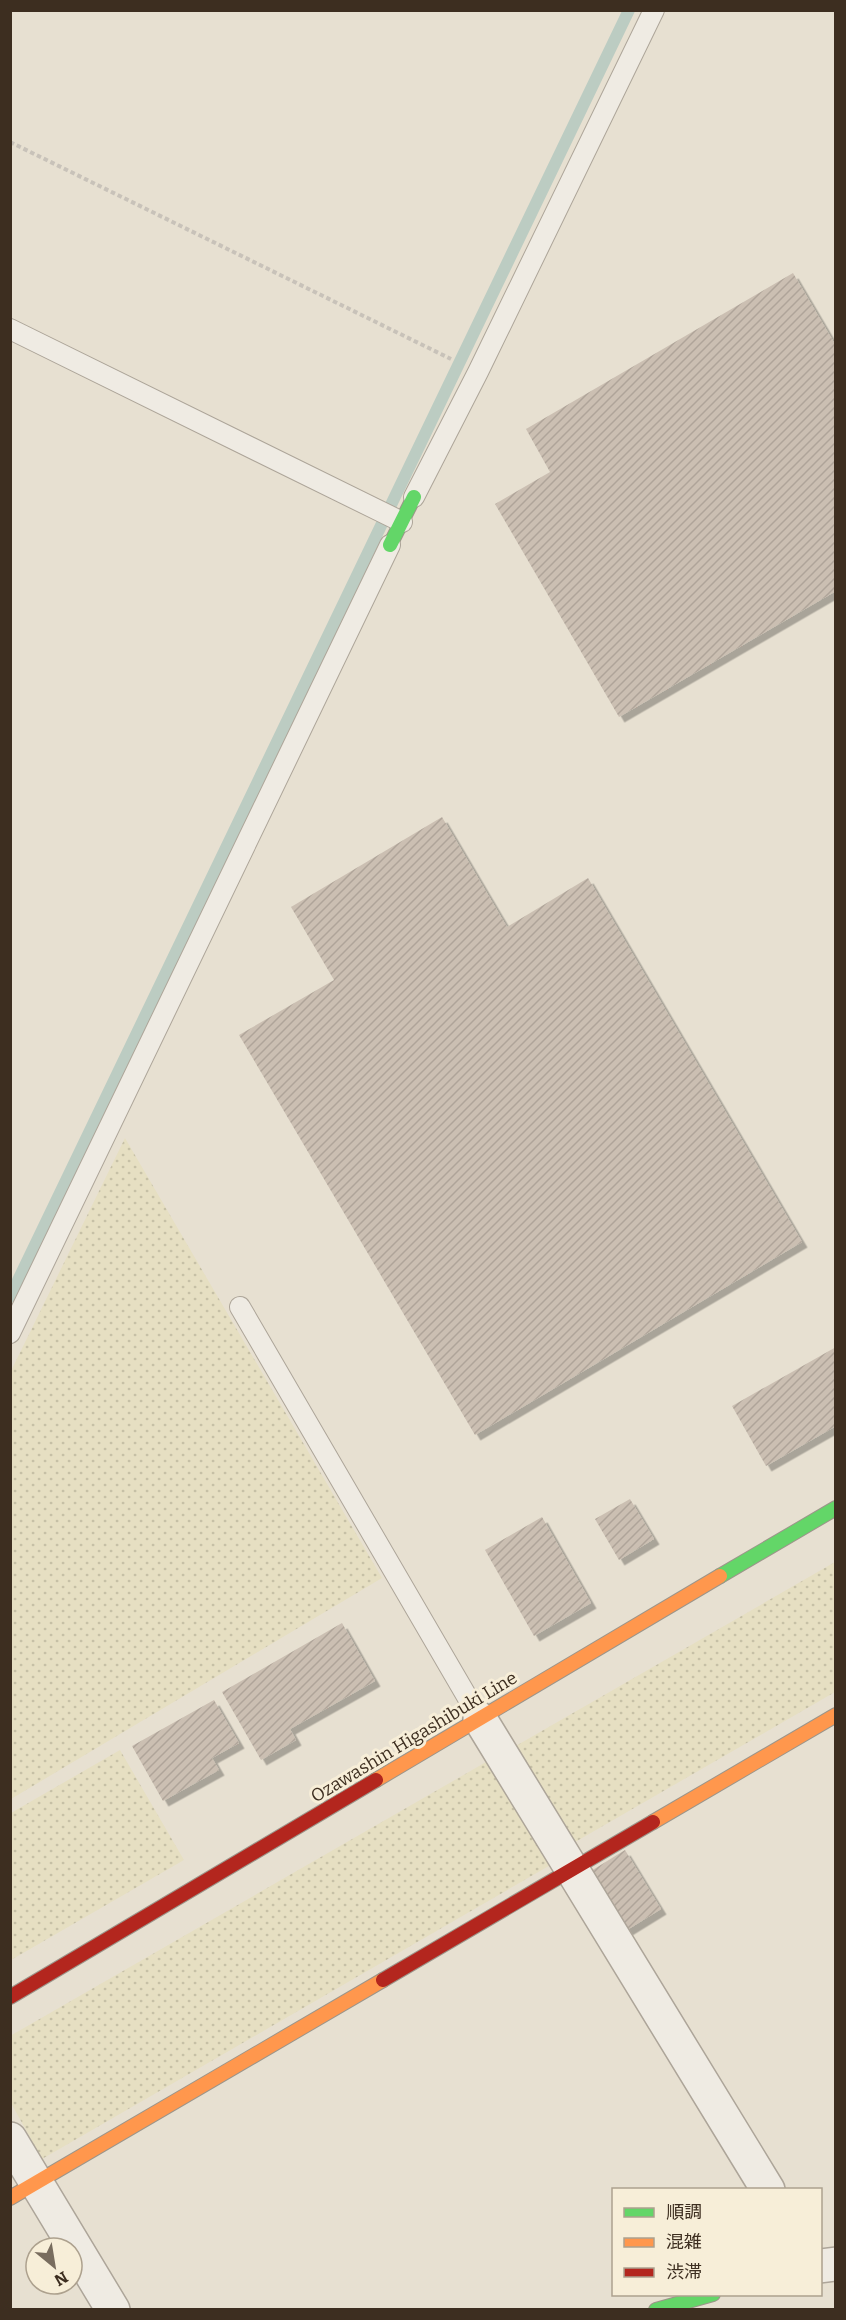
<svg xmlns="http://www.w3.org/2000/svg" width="846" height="2320" viewBox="0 0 846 2320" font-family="Bitter,'Noto Sans JP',serif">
	<defs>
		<pattern id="farmland-dots" width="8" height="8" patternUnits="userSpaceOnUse" patternTransform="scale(1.5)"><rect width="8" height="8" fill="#e6dfc2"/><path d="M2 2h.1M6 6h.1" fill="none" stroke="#c6c0a6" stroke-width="1.8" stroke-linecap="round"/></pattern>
		<pattern id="building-hatch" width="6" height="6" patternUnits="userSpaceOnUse" patternTransform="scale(1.5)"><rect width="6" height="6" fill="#cbbfb2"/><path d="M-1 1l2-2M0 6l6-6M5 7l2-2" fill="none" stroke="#afa499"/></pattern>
		<filter id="shadow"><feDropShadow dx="5.5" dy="5.5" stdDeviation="0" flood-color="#0004"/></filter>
	</defs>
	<rect width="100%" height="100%" fill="#e7e0d1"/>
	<path fill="url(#farmland-dots)" d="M125 1138 382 1578 11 1799V1371Z
		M835 1562V1692L570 1845 514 1747Z
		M120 1750 184 1860 11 1960V1813Z
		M493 1758 554 1863 42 2159 11 2103 10 2036Z"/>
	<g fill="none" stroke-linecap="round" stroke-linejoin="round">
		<path stroke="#bcccc2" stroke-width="12" d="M10 1297 629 10"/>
	</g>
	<path fill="url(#building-hatch)" filter="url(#shadow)" d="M793 273 836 346V591L619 717 495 504 550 472 526 429Z
		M442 817 507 927 588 878 802 1242 475 1435 239 1035 334 980 291 907Z
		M836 1347V1426L766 1466 732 1406Z
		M630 1499 654 1539 619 1560 595 1519Z
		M542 1517 591 1603 534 1636 485 1550Z
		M342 1623 375 1681 290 1729 296 1740 261 1760 222 1692Z
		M214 1700 239 1743 212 1758 219 1770 163 1801 132 1746Z
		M625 1850 661 1909 627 1930 591 1871Z"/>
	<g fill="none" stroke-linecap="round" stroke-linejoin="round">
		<defs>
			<path id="lane" d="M10 329 402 522
				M414 497 478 372 654 10
				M240 1307 480 1719
				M10 1333 390 545"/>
			<path id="street" d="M480 1719 768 2190
				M10 2139 113 2310
				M820 2266 836 2264"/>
			<path id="fast" d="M390 545 414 497
				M720 1576 836 1508
				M656 2310 713 2294"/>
			<path id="slow" d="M376 1780 720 1576
				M653 1822 836 1715
				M10 2198 383 1980"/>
			<path id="jam" d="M383 1980 653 1822
				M10 1997 376 1780"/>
		</defs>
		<use href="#lane" stroke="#ada599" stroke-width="22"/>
		<use href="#street" stroke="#ada599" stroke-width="36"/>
		<use href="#fast" stroke="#9c958a" stroke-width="16"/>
		<use href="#slow" stroke="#9c958a" stroke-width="16"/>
		<use href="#jam" stroke="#9c958a" stroke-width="16"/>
		<path stroke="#c8c2b9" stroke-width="4" stroke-dasharray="4.5 3" stroke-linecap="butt" d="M10 142 451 359"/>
		<use href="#lane" stroke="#efebe3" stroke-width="20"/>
		<use href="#street" stroke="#efebe3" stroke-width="33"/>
		<use href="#fast" stroke="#63d668" stroke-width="14"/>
		<use href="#slow" stroke="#ff974d" stroke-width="14"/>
		<use href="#jam" stroke="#b3261e" stroke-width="14"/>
	</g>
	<g text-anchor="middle" stroke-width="6" stroke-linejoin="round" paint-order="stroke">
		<g font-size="18" fill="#3d2e20" stroke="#f7eed8">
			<text transform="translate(414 1737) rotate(-31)" y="6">Ozawashin Higashibuki Line</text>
		</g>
	</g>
	<rect width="846" height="2320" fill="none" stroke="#3d2e20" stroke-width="24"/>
	<rect x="612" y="2188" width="210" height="108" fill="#f7eed8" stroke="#ada18e" stroke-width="1.5"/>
	<rect x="624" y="2208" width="30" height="9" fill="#63d668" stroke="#ada18e" stroke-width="1.5"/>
	<text x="666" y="2218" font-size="18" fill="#3d2e20">順調</text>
	<rect x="624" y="2238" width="30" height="9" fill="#ff974d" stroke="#ada18e" stroke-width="1.5"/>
	<text x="666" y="2248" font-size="18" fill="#3d2e20">混雑</text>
	<rect x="624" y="2268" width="30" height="9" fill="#b3261e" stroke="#ada18e" stroke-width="1.5"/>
	<text x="666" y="2278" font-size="18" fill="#3d2e20">渋滞</text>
	<g transform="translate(54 2266) rotate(150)"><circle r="28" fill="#f7eed8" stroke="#ada18e" stroke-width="1.5"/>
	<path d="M0-4.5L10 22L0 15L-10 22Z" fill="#786c5e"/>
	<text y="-9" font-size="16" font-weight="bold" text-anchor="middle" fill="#3d2e20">N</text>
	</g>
</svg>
